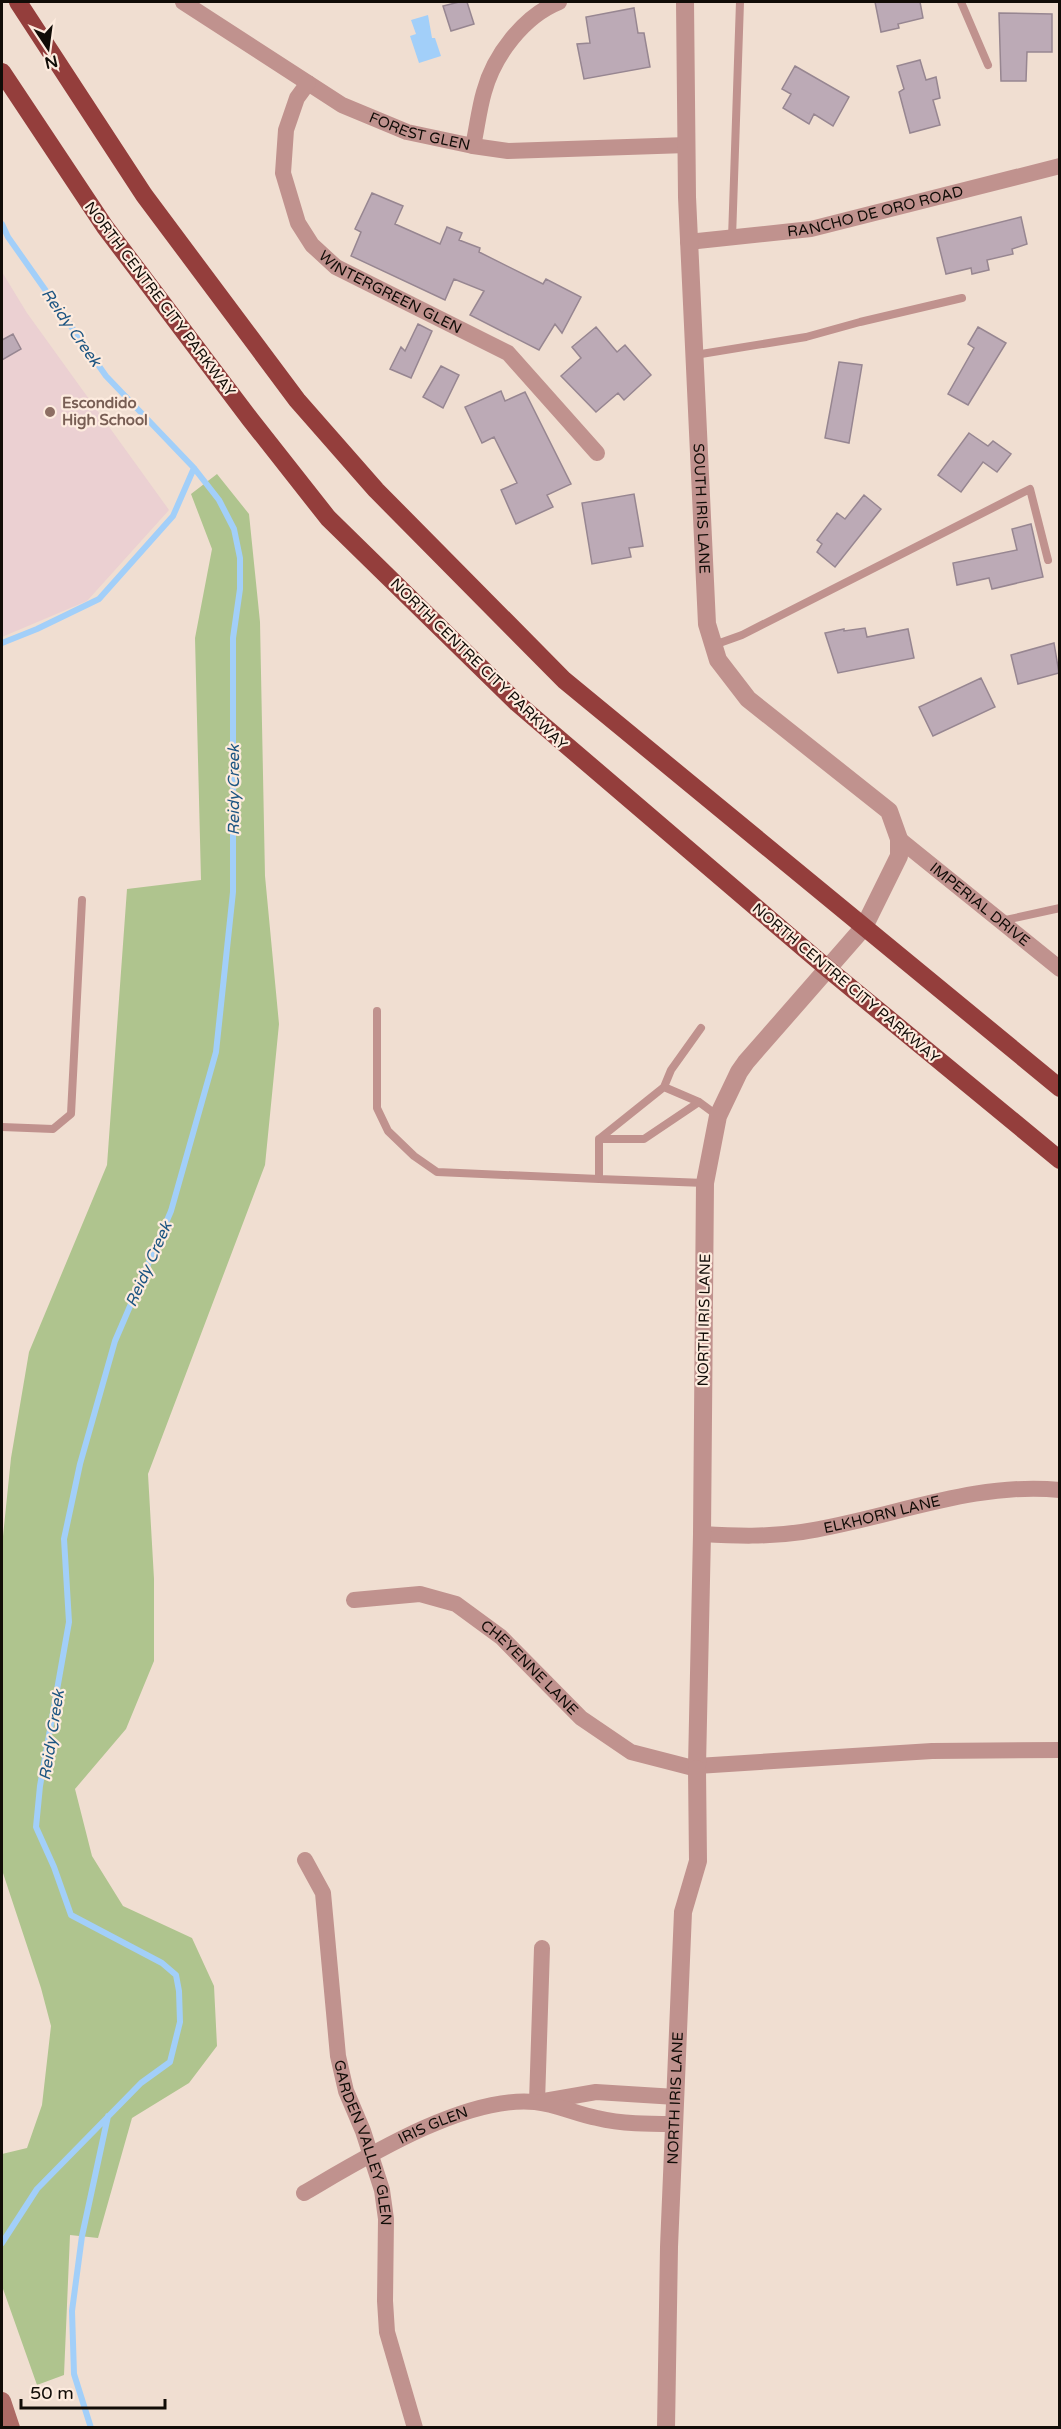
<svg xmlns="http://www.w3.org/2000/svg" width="1061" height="2429" viewBox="0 0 1061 2429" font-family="'Varela Round',sans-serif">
	<rect width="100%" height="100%" fill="#f0ded1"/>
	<path fill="#ebd0d2" d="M2 272 27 313 169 510 87 601 2 637Z"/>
	<path fill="#afc48e" d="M217 474 249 514 260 622 265 876 279 1024 265 1165 148 1474 154 1579V1661L126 1729 75 1789 92 1856 123 1906 192 1938 214 1986 217 2046 189 2083 132 2118 98 2238 70 2235 64 2375 37 2385 2 2286V2154L27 2148 42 2105 51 2026 41 1988 2 1870V1546L11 1458 29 1352 107 1165 127 889 201 880 195 638 212 549 191 494Z"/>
	<path fill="#a2cff9" d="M428 15 432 38H435L441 56 419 63 410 36 416 34 411 20Z"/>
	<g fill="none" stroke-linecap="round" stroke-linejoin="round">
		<path stroke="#a2cff9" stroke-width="6" d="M2 224 8 237 106 376 194 468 219 500 234 529 240 558V589L233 638V892L216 1052 171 1211 115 1341 80 1464 64 1539 69 1622 40 1786 36 1827 54 1867 71 1915 162 1963 176 1975 179 1991 180 2022 170 2062 141 2083 37 2189 2 2243
			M2 643 37 629 99 599 173 516 194 468
			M91 2428 74 2374 72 2311 82 2236 108 2116"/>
	</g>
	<path fill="#bcaab6" stroke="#978691" stroke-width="1.5" d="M459 2H467L474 24 451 31 443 6Z
		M875 2H920L923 18 898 24 899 28 881 32Z
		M634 8 638 33H644L650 67 584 79 577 44 590 43 586 17Z
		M999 13 1052 14V52H1027L1026 81H1001Z
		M920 60 926 80 936 77 940 98 933 100 940 125 910 133 899 92 904 89 897 66Z
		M795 66 849 97 833 126 814 114 809 124 783 108 791 94 782 89Z
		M372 193 403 206 395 224 440 244 447 227 462 233 459 240 480 248 479 252 543 284 546 279 581 297 562 333 555 324 539 350 470 315 484 291 454 279 445 300 351 256 361 232 355 229Z
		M1021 217 1027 244 1012 249 1013 254 987 260 989 270 972 274 971 268 946 274 937 238Z
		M418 324 432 331 411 378 390 369 401 347 405 351Z
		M596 327 617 352 625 345 651 375 624 400 618 393 596 412 561 376 581 358 572 347Z
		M978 327 1006 343 968 405 948 394 974 348 968 344Z
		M13 334 21 349 2 360V340Z
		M839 362 862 365 849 443 825 438Z
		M441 366 459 375 443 408 423 397Z
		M501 391 505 401 525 392 571 484 547 495 553 507 516 524 501 490 517 483 494 437 482 443 465 407Z
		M969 433 988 446 993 441 1011 454 997 472 983 462 961 492 938 475Z
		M634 494 643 546 629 548 631 557 592 564 582 503Z
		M864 495 881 509 835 567 817 552 822 544 817 540 837 513 845 519Z
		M1031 524 1043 577 992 589 989 578 957 585 953 563 1017 550 1012 529Z
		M865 628 867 637 908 629 914 658 838 673 825 633 844 629V631Z
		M1054 643 1059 673 1018 684 1011 655Z
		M981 678 995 707 933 736 919 707Z"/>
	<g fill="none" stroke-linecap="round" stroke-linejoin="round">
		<path stroke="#c0928e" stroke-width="8" d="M961 2 988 65
			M732 238 740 2
			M695 355 806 337 860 322 962 298
			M714 645 742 635 1030 489 1048 560
			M1001 921 1060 908
			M377 1011V1108L388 1131 414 1156 437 1172 599 1179
			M701 1028 671 1070 664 1087 699 1102 718 1116
			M664 1087 599 1139V1179L705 1183
			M2 1127 53 1129 71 1114 82 900
			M599 1139H644L699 1102"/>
		<g stroke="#c0928e" stroke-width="16">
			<path id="s1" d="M183 2 342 105 407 132 473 146 508 151 687 145"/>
			<path id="s2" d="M308 83 297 98 286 130 283 173 298 223 312 245 336 267 508 353 597 453"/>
			<path d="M473 146C477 128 479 109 484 92 494 55 524 16 559 2"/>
			<path id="s3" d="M688 242 811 229 1060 166"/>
			<path id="s4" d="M899 839 1060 969"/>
			<path id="s5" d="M702 1534C736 1536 768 1537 802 1532 888 1519 973 1481 1060 1490"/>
			<path id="s6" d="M354 1600 420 1594 456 1604 501 1637 581 1718 631 1752 697 1769V1766L932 1751 1060 1750"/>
			<path id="s7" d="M305 1860 323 1893 338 2056 346 2091 363 2131 382 2190 386 2219 385 2301 387 2332 415 2428"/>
			<path d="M544 2101 596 2092 676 2097"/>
			<path d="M537 2102 542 1948"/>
			<path id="s8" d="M304 2193C364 2158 465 2095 535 2102 556 2104 576 2114 597 2118 622 2124 649 2124 674 2124"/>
		</g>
		<g stroke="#c0928e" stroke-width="18">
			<path id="s9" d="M685 2 687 197 707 624 718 660 748 699 889 811 899 839V856L864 927 746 1062 739 1072 718 1116 705 1183 702 1534 697 1766"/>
			<path id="s10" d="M666 2428 669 2247 683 1912 698 1861 697 1769"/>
		</g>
		<path stroke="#ac6a65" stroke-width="18" d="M2 2401 11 2428"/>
		<path stroke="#943e3c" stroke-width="18" d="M18 2 144 195 297 400 376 490 564 680 1060 1088
			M2 72 105 227 250 419 328 518 517 703 828 969 1060 1160"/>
	</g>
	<circle fill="#8d6e63" stroke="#fdebde" stroke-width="2" cx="50" cy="412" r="6"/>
	<g text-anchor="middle" stroke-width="4.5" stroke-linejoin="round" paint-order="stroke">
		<g font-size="15" fill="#110c07" stroke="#fdebde">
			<text dy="5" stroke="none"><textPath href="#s1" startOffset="272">FOREST GLEN</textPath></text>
			<text dy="5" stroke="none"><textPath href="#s3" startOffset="190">RANCHO DE ORO ROAD</textPath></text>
			<text dy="5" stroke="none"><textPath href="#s2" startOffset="266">WINTERGREEN GLEN</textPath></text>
			<text transform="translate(160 299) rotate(53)" y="5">NORTH CENTRE CITY PARKWAY</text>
			<text dy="5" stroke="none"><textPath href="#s9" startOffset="507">SOUTH IRIS LANE</textPath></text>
			<text transform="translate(479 664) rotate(44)" y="5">NORTH CENTRE CITY PARKWAY</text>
			<text dy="5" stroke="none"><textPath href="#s4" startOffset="104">IMPERIAL DRIVE</textPath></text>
			<text transform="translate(846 983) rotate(40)" y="5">NORTH CENTRE CITY PARKWAY</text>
			<text transform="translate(704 1320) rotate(-89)" y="5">NORTH IRIS LANE</text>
			<text dy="5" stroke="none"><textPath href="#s5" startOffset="182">ELKHORN LANE</textPath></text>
			<text dy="5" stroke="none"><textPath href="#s6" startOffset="201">CHEYENNE LANE</textPath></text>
			<text dy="5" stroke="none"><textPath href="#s10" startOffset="330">NORTH IRIS LANE</textPath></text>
			<text dy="5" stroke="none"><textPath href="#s8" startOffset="146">IRIS GLEN</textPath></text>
			<text dy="5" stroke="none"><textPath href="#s7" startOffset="292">GARDEN VALLEY GLEN</textPath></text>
		</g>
		<g font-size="15" font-weight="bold" fill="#785e54" stroke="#fdebde" text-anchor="start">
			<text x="62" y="408">Escondido<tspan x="62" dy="17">High School</tspan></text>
		</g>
		<g font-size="16" font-style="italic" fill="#1d5582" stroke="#fdebde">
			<text transform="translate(72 327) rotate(55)" y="6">Reidy Creek</text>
			<text transform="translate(233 790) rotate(-90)" y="6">Reidy Creek</text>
			<text transform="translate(148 1264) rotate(-66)" y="6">Reidy Creek</text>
			<text transform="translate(51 1735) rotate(-81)" y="6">Reidy Creek</text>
		</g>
	</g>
	<rect width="1061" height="2429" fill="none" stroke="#110c07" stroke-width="6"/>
	<g transform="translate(48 48) rotate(167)" stroke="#fdebde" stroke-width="4.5" paint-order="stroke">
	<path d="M0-4.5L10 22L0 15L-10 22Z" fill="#110c07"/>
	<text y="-9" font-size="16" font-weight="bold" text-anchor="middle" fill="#110c07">N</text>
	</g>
	<path d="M21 2399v9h144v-9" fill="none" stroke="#110c07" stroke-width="3"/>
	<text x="30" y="2399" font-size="18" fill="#110c07" stroke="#fdebde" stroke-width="4.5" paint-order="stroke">50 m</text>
</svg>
